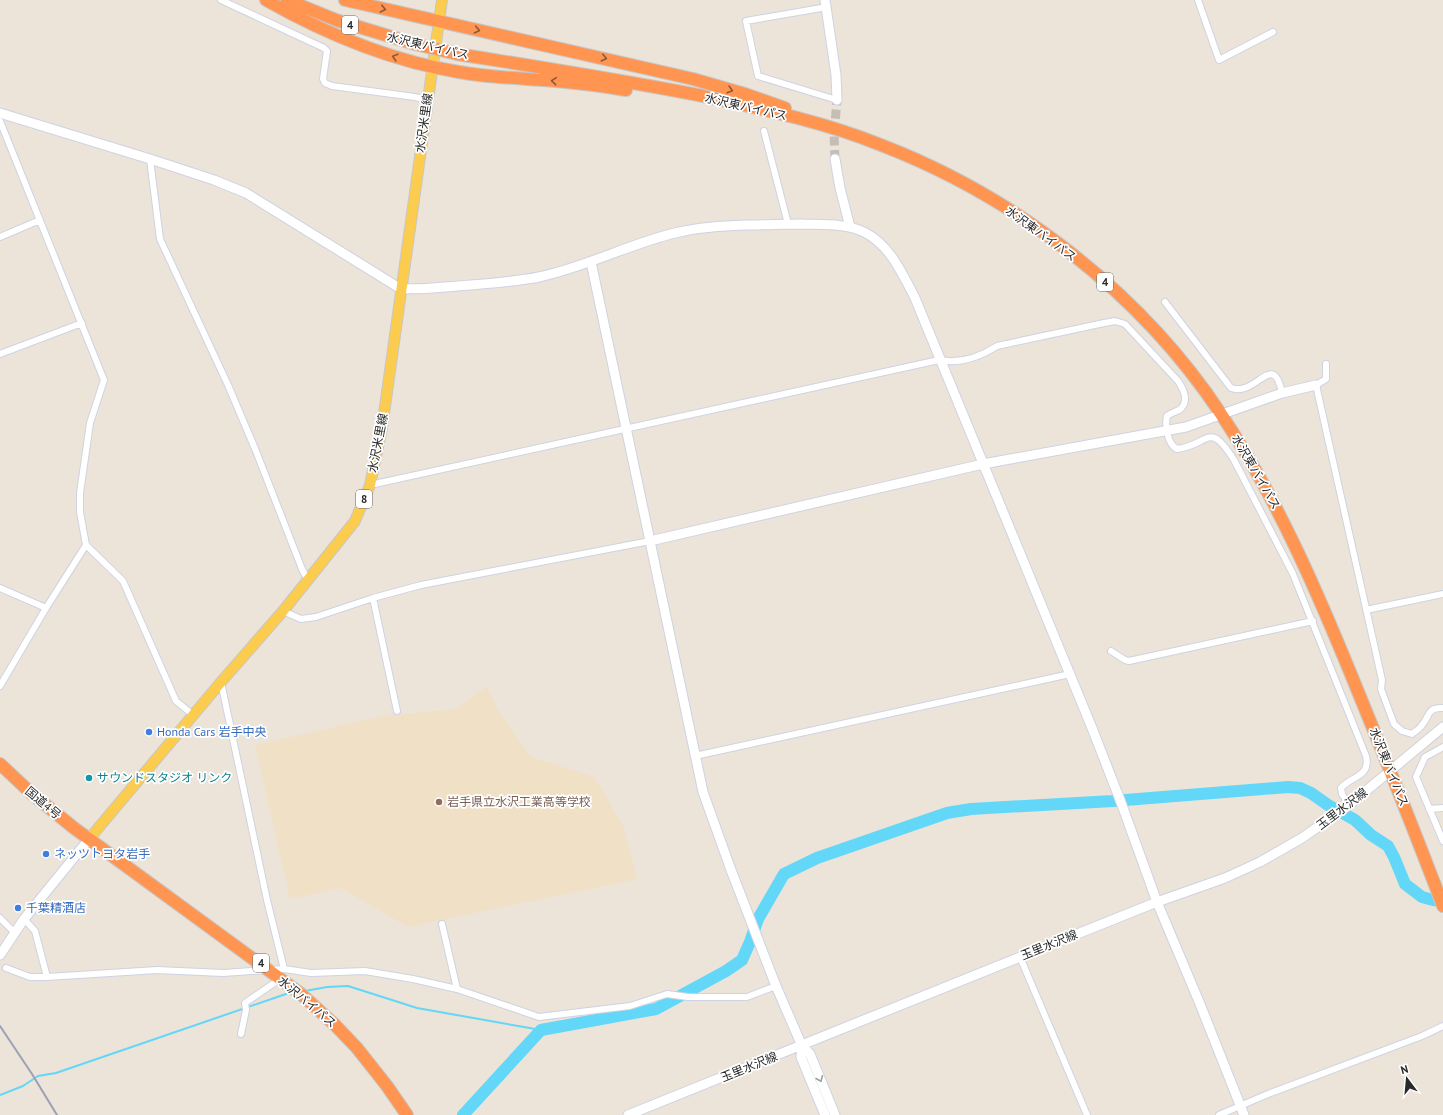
<svg xmlns="http://www.w3.org/2000/svg" width="1443" height="1115" viewBox="0 0 1443 1115" font-family="'PT Sans','Noto Sans JP',sans-serif">
	<rect width="100%" height="100%" fill="#ece3d9"/>
	<path fill="#f0e1c6" d="M484 688H488L498 710 531 757 595 777 624 828 637 879 408 927 341 888 290 899 255 745 383 716 456 709Z"/>
	<g fill="none" stroke-linecap="round" stroke-linejoin="round">
		<path stroke="#62d7f8" stroke-width="2" d="M305 991 327 987 348 986 417 1008 541 1030
			M0 1095 23 1086 38 1076 56 1073 286 994 292 993"/>
		<path stroke="#62d7f8" stroke-width="12" d="M463 1115 541 1030 656 1009 726 971 742 960 750 942 758 919 784 874 817 858 947 813 971 809 1113 801 1288 787 1300 788 1311 793 1328 805 1355 820 1371 835 1388 846 1394 857 1405 884 1422 897 1433 900 1443 901"/>
		<path stroke="#c5beb6" stroke-width="9" stroke-dasharray="9 4.5" stroke-linecap="butt" d="M835 159 834 135 837 100"/>
		<defs>
			<path id="street" d="M221 0 324 48 327 51 323 79 325 83 332 86 415 97 427 100
				M1198 0 1219 60 1273 32
				M827 7 746 21 758 76 837 100
				M0 121 104 380 90 423 80 493V512L86 545 123 581 176 701 193 715
				M764 131 788 224
				M150 159 160 239 228 385 256 451 302 569 308 580
				M0 237 40 220
				M1165 302 1231 388C1257 397 1273 349 1282 393
				M0 354 82 323
				M1326 364V379L1316 385 1382 680 1381 689 1394 724 1402 731 1412 734C1415 731 1420 729 1422 725 1430 716 1427 707 1443 708
				M370 485 939 360C960 364 980 357 997 346L1104 323 1115 321 1125 324 1178 381C1184 390 1190 402 1179 410 1175 412 1171 413 1167 416 1165 425 1167 444 1177 449 1210 445 1208 419 1234 460L1293 574 1366 756C1371 777 1351 776 1341 788L1342 794 1349 805
				M0 588 46 608
				M373 598 397 711
				M1366 610 1443 594
				M283 611 301 619 316 617 373 598 421 585 650 541
				M1111 651 1125 660 1129 661 1313 621
				M221 682 267 900 284 969
				M0 686 46 608 86 545
				M1443 747 1425 757 1416 777 1443 841
				M695 756 1070 674
				M1429 809 1443 808
				M0 918 14 932
				M24 919 35 931 47 977 157 970 223 973 284 969 311 973 365 971 413 979 457 989 539 1017 630 1006 667 994 688 997H747L776 986
				M442 924 457 989
				M1020 957 1087 1115
				M6 968 30 977H47
				M241 1034 246 1010 245 1003 280 979
				M1219 1115 1268 1094 1422 1036 1443 1026"/>
			<path id="secondary" d="M825 0 836 75 837 100
				M0 113 150 159 214 180 246 193 401 289C420 289 439 288 458 286 485 284 513 282 539 277 586 267 629 244 675 233 698 227 723 226 747 225 765 225 783 224 801 224 822 225 845 223 864 232 890 245 902 273 915 298L1092 728 1122 805 1157 902 1200 1004 1244 1115
				M835 159 840 188 850 227
				M591 262 703 792 731 870 776 986 802 1046 810 1054 835 1115
				M650 541 983 464 1186 427 1282 393 1316 385
				M0 955 24 919 89 839
				M802 1046 801 1057 825 1115
				M628 1115 1020 957 1157 902 1225 878 1260 862 1302 838 1349 805 1443 727"/>
			<path id="primary" d="M89 839 221 682 283 611 355 521 370 485 382 428 442 0"/>
			<path id="highway" d="M266 0C326 34 391 61 459 72 491 78 524 78 556 81 579 83 602 86 626 90
				M287 0 336 20 415 44
				M345 0 693 79 745 94 785 108
				M457 54C539 67 621 80 703 96 762 109 824 122 881 145 1016 197 1141 293 1221 414 1279 501 1320 598 1359 694 1388 765 1416 835 1443 906
				M0 764 31 793 74 828 301 994 335 1025 357 1048 387 1086 407 1115"/>
		</defs>
		<use href="#street" stroke="#ced3e3" stroke-width="8"/>
		<use href="#secondary" stroke="#ced3e3" stroke-width="11"/>
		<use href="#primary" stroke="#c7c7c7" stroke-width="12"/>
		<use href="#highway" stroke="#c7c7c7" stroke-width="14"/>
		<use href="#street" stroke="#fff" stroke-width="6"/>
		<use href="#secondary" stroke="#fff" stroke-width="9"/>
		<use href="#primary" stroke="#fccc4e" stroke-width="10"/>
		<use href="#highway" stroke="#ff9551" stroke-width="12"/>
		<path stroke="#9ba0b5" stroke-width="2" d="M0 1026 32 1074 57 1115"/>
		<defs>
			<path id="highway-bridge" d="M415 44 457 54"/>
		</defs>
		<use href="#highway-bridge" stroke="#c7c7c7" stroke-width="14" stroke-linecap="butt"/>
		<use href="#highway-bridge" stroke="#ff9551" stroke-width="12"/>
	</g>
	<defs><path id="oneway-chevron" d="M-2-3.5L2.5 0L-2 3.5" fill="none" stroke-width="1.6" stroke-linecap="round" stroke-linejoin="round"/></defs>
	<g stroke="#895a3b">
		<use href="#oneway-chevron" transform="translate(383 9) rotate(13)"/>
		<use href="#oneway-chevron" transform="translate(477 30) rotate(12)"/>
		<use href="#oneway-chevron" transform="translate(395 57) rotate(-164)"/>
		<use href="#oneway-chevron" transform="translate(604 58) rotate(13)"/>
		<use href="#oneway-chevron" transform="translate(554 81) rotate(-175)"/>
		<use href="#oneway-chevron" transform="translate(730 90) rotate(16)"/>
	</g>
	<use stroke="#9f9f9f" href="#oneway-chevron" transform="translate(820 1079) rotate(67)"/>
	<g fill="#3f7fe0" stroke="#fff" stroke-width="1.5">
		<circle cx="149" cy="732" r="4"/>
		<circle cx="46" cy="854" r="4"/>
		<circle cx="18" cy="908" r="4"/>
	</g>
	<circle fill="#0f9aa8" stroke="#fff" stroke-width="1.5" cx="89" cy="778" r="4"/>
	<circle fill="#8d6e63" stroke="#fff" stroke-width="1.5" cx="439" cy="802" r="4"/>
	<g text-anchor="middle" stroke-width="3.5" stroke-linejoin="round" paint-order="stroke">
		<g fill="#fff" stroke="#696969" stroke-width="1">
			<rect x="342" y="16" width="16" height="18" rx="3"/>
			<rect x="1097" y="273" width="16" height="18" rx="3"/>
			<rect x="356" y="490" width="16" height="18" rx="3"/>
			<rect x="253" y="954" width="16" height="18" rx="3"/>
		</g>
		<g font-size="11" font-weight="bold" fill="#292929">
			<text x="350" y="29">4</text>
			<text x="1105" y="286">4</text>
			<text x="364" y="503">8</text>
			<text x="261" y="967">4</text>
		</g>
		<g font-size="12" fill="#292929" stroke="#fff">
			<text transform="translate(428 46) rotate(13)" y="4">水沢東バイパス</text>
			<text transform="translate(746 107) rotate(13)" y="4">水沢東バイパス</text>
			<text transform="translate(424 123) rotate(-82)" y="4">水沢米里線</text>
			<text transform="translate(1041 234) rotate(36)" y="4">水沢東バイパス</text>
			<text transform="translate(378 443) rotate(-79)" y="4">水沢米里線</text>
			<text transform="translate(1256 472) rotate(60)" y="4">水沢東バイパス</text>
			<text transform="translate(1389 767) rotate(68)" y="4">水沢東バイパス</text>
			<text transform="translate(43 803) rotate(40)" y="4">国道4号</text>
			<text transform="translate(1342 809) rotate(-37)" y="4">玉里水沢線</text>
			<text transform="translate(1049 945) rotate(-22)" y="4">玉里水沢線</text>
			<text transform="translate(307 1002) rotate(40)" y="4">水沢バイパス</text>
			<text transform="translate(749 1067) rotate(-22)" y="4">玉里水沢線</text>
		</g>
		<g font-size="12" fill="#366cbe" stroke="#fff" text-anchor="start">
			<text x="157" y="736">Honda Cars 岩手中央</text>
			<text x="54" y="858">ネッツトヨタ岩手</text>
			<text x="26" y="912">千葉精酒店</text>
		</g>
		<g font-size="12" fill="#0d838f" stroke="#fff" text-anchor="start">
			<text x="97" y="782">サウンドスタジオ リンク</text>
		</g>
		<g font-size="12" fill="#785e54" stroke="#fff" text-anchor="start">
			<text x="447" y="806">岩手県立水沢工業高等学校</text>
		</g>
	</g>
	<g transform="translate(1407 1079) rotate(344)" stroke="#ffffff" stroke-width="3" paint-order="stroke">
	<path d="M0-3L7 15L0 10L-7 15Z" fill="#292929"/>
	<text y="-6" font-size="11" font-weight="bold" text-anchor="middle" fill="#292929">N</text>
	</g>
</svg>
